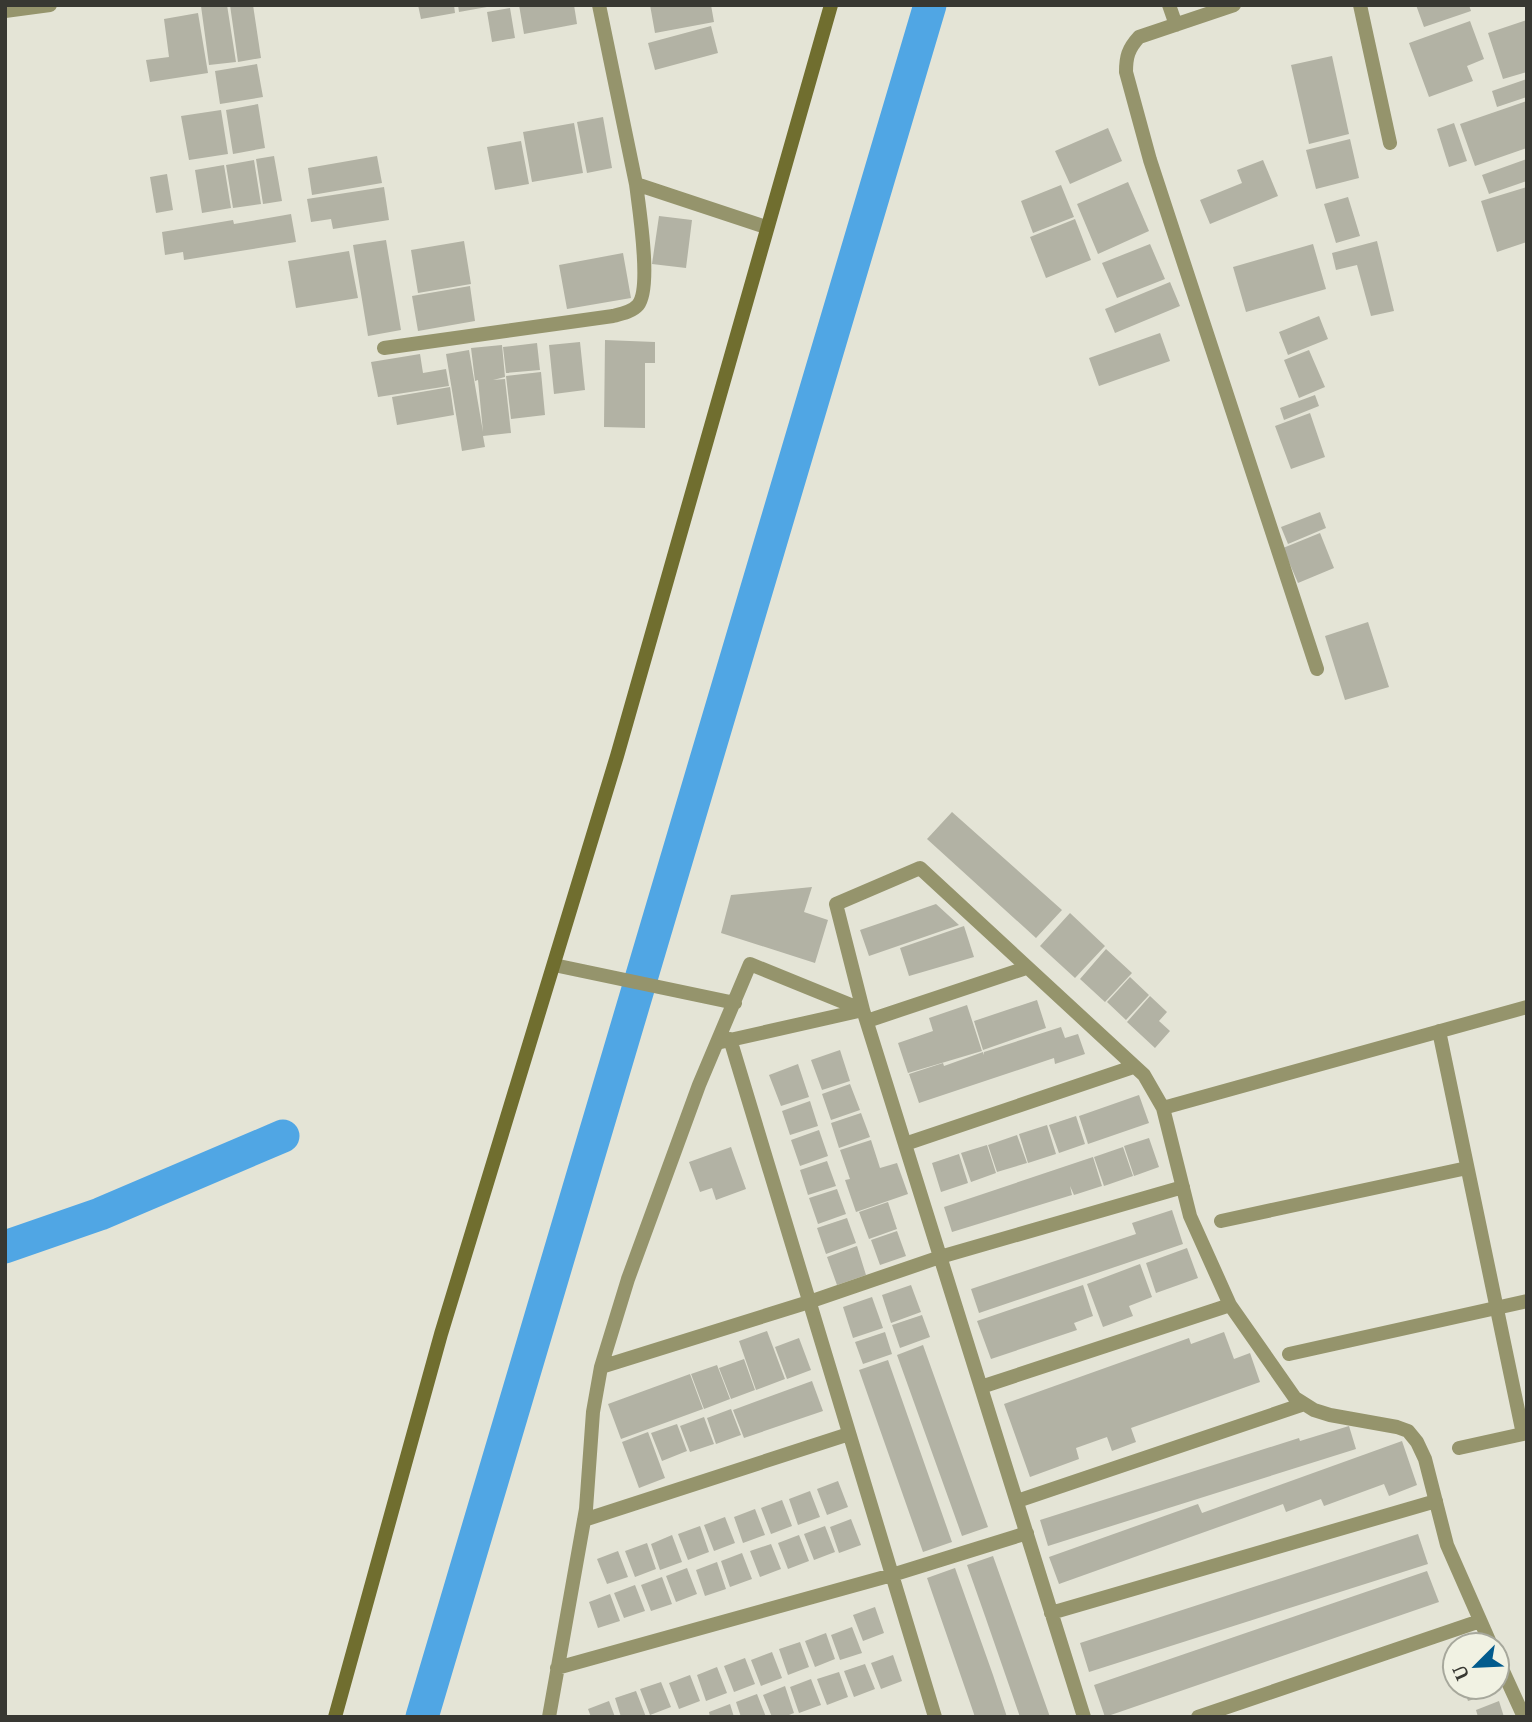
<svg xmlns="http://www.w3.org/2000/svg" width="1532" height="1722" viewBox="0 0 1532 1722" font-family="'PT Serif',serif">
	<rect width="100%" height="100%" fill="#e4e4d6"/>
	<g fill="none" stroke-linecap="round" stroke-linejoin="round">
		<path stroke="#50a6e4" stroke-width="33" d="M5 1247 100 1214 283 1136
			M422 1717 930 5"/>
	</g>
	<path fill="#b2b2a4" d="M227 5 236 62 209 65 201 6Z
		M230 5H253L261 58 238 62Z
		M418 5H454L455 13 421 19Z
		M458 5H487V7L459 12Z
		M519 5H574L577 24 524 34Z
		M650 5H711L714 22 655 33Z
		M1416 5H1469L1471 11 1424 27Z
		M510 8 515 38 492 42 487 12Z
		M198 13 208 73 150 82 146 60 169 57 164 19Z
		M1527 20V72L1503 79 1488 33Z
		M1470 21 1484 59 1467 66 1473 81 1429 97 1409 43Z
		M711 26 718 53 655 70 648 43Z
		M1332 56 1349 134 1309 144 1291 65Z
		M257 64 263 97 220 104 215 71Z
		M1527 79V97L1497 107 1492 91Z
		M1527 101V148L1475 166 1460 124Z
		M258 104 265 148 233 154 226 110Z
		M221 110 228 154 189 160 181 116Z
		M603 117 612 168 587 173 577 122Z
		M574 123 583 173 532 182 523 132Z
		M1454 123 1467 161 1449 167 1437 129Z
		M1108 128 1122 161 1070 184 1055 151Z
		M1350 139 1359 178 1316 189 1306 150Z
		M521 141 529 184 495 190 487 147Z
		M274 156 282 201 263 204 256 159Z
		M377 156 382 183 312 195 308 168Z
		M1527 159V181L1489 194 1482 175Z
		M254 160 261 204 233 208 226 165Z
		M1263 160 1278 196 1210 224 1200 200 1242 183 1237 170Z
		M224 165 231 208 202 213 195 170Z
		M167 174 173 210 156 213 150 177Z
		M1128 182 1149 231 1098 254 1077 204Z
		M1061 185 1074 217 1033 233 1021 201Z
		M384 187 389 220 333 229 331 219 311 222 307 199Z
		M1527 187V242L1497 252 1481 201Z
		M1348 197 1360 236 1336 243 1324 204Z
		M291 214 296 242 184 260 183 252 165 255 162 232 233 220 234 224Z
		M659 216 692 220 686 268 652 264Z
		M1075 219 1091 260 1046 278 1030 237Z
		M386 240 401 330 368 336 353 245Z
		M464 241 471 284 418 293 411 250Z
		M1377 241 1394 311 1371 316 1357 265 1336 270 1332 253Z
		M1150 244 1165 279 1117 298 1102 263Z
		M1313 244 1326 289 1246 312 1233 267Z
		M349 251 358 298 296 308 288 261Z
		M623 253 631 298 567 309 559 265Z
		M1170 282 1180 306 1115 333 1105 309Z
		M470 286 475 321 418 331 412 296Z
		M1319 316 1328 339 1288 355 1279 332Z
		M1160 333 1170 361 1099 386 1089 358Z
		M605 340 655 342V363H645V428L604 427Z
		M580 342 585 390 554 394 549 345Z
		M537 343 540 370 506 373 503 347Z
		M502 345 505 377 493 380 505 379 511 433 483 436 485 447 462 451 446 354 469 350 483 432 478 380 475 381 471 348Z
		M1309 350 1325 387 1299 398 1284 360Z
		M420 354 423 373 446 369 449 386 378 397 371 362Z
		M541 372 545 415 511 419 506 376Z
		M450 387 454 415 397 425 392 397Z
		M1315 395 1319 406 1284 420 1280 408Z
		M1310 413 1325 457 1291 469 1275 426Z
		M1320 512 1326 528 1288 544 1281 527Z
		M1320 533 1334 568 1298 583 1283 548Z
		M1368 622 1389 687 1345 700 1325 636Z
		M952 812 1062 910 1036 938 927 839Z
		M812 887 804 912 828 920 815 963 721 933 731 895Z
		M936 904 959 925 869 956 860 930Z
		M1070 913 1105 946 1075 978 1040 946Z
		M964 926 974 957 909 976 900 948Z
		M1106 949 1132 973 1105 1002 1080 979Z
		M1130 977 1149 995 1126 1020 1107 1002Z
		M1150 996 1167 1012 1159 1021 1170 1031 1155 1048 1127 1022Z
		M1037 1000 1046 1028 983 1050 974 1021Z
		M967 1005 982 1051 908 1073 898 1043 933 1031 929 1018Z
		M1061 1027 1065 1038 1078 1034 1085 1054 1055 1064 1054 1058 919 1103 909 1074 943 1063 944 1066 983 1052 984 1055V1052Z
		M840 1050 850 1081 822 1090 811 1060Z
		M798 1064 809 1097 781 1106 769 1075Z
		M850 1084 860 1110 831 1120 822 1094Z
		M1139 1095 1149 1123 1088 1144 1079 1116Z
		M810 1101 818 1126 790 1135 782 1111Z
		M861 1113 870 1137 839 1148 831 1123Z
		M1076 1116 1085 1144 1059 1153 1049 1125Z
		M1047 1125 1056 1154 1028 1163 1019 1134Z
		M819 1130 828 1156 800 1166 791 1140Z
		M1017 1135 1027 1163 997 1172 988 1145Z
		M1149 1138 1159 1167 1134 1176 1124 1146Z
		M871 1140 880 1168 897 1163 908 1194 856 1212 845 1180 850 1179 840 1150Z
		M987 1145 996 1173 971 1182 961 1153Z
		M731 1147 746 1189 716 1200 712 1188 700 1192 689 1162Z
		M1123 1147 1133 1176 1104 1186 1094 1157Z
		M959 1154 968 1183 941 1192 932 1163Z
		M1093 1157 1102 1186 1074 1195 1070 1186 1072 1195 952 1232 944 1207Z
		M827 1161 836 1186 808 1195 800 1170Z
		M837 1189 846 1214 818 1224 809 1198Z
		M888 1202 897 1229 869 1239 859 1212Z
		M1172 1210 1183 1244 979 1313 971 1289 1136 1234 1132 1223Z
		M847 1218 856 1243 826 1254 817 1228Z
		M897 1231 906 1256 880 1265 871 1240Z
		M857 1246 866 1275 837 1285 827 1257Z
		M1187 1248 1198 1278 1156 1293 1146 1263Z
		M1140 1264 1152 1297 1129 1306 1133 1316 1103 1327 1087 1284Z
		M911 1285 921 1312 891 1323 882 1295Z
		M1083 1285 1093 1316 1074 1323 1077 1330 991 1359 977 1321Z
		M872 1297 883 1328 853 1338 843 1307Z
		M922 1315 930 1337 900 1348 892 1325Z
		M767 1331 785 1379 756 1390 739 1341Z
		M885 1332 892 1354 863 1364 855 1342Z
		M1224 1332 1234 1359 1250 1353 1260 1382 1131 1428 1136 1442 1112 1451 1107 1437 1076 1448 1079 1459 1030 1477 1004 1404 1189 1338 1191 1344Z
		M799 1338 811 1370 787 1379 775 1347Z
		M923 1345 988 1527 962 1536 897 1355Z
		M744 1359 755 1390 731 1399 719 1368Z
		M888 1360 952 1542 923 1552 859 1370Z
		M717 1365 730 1399 704 1409 691 1374Z
		M690 1374 703 1409 621 1439 608 1404Z
		M812 1381 823 1411 744 1438 733 1410Z
		M731 1409 741 1435 716 1444 707 1418Z
		M704 1417 714 1444 690 1452 680 1426Z
		M677 1424 687 1451 662 1461 651 1433Z
		M1349 1426 1356 1449 1048 1546 1040 1520 1299 1438 1300 1441Z
		M648 1432 665 1478 639 1488 622 1442Z
		M1402 1441 1417 1485 1389 1496 1384 1484 1324 1506 1321 1499 1286 1512 1283 1504 1059 1584 1049 1557 1198 1504 1202 1513Z
		M838 1481 848 1507 827 1515 817 1489Z
		M810 1491 820 1517 798 1525 789 1499Z
		M782 1500 792 1526 771 1534 761 1508Z
		M755 1509 765 1535 743 1543 734 1517Z
		M725 1517 735 1543 714 1551 704 1525Z
		M851 1519 861 1545 839 1553 830 1527Z
		M700 1526 709 1552 688 1560 678 1534Z
		M825 1526 835 1552 814 1560 804 1534Z
		M1418 1534 1428 1564 1089 1672 1080 1643Z
		M672 1535 682 1562 660 1570 651 1544Z
		M799 1535 809 1561 788 1569 778 1543Z
		M647 1543 656 1569 635 1577 625 1551Z
		M771 1544 781 1569 760 1577 750 1551Z
		M618 1551 628 1577 607 1584 597 1559Z
		M742 1553 752 1579 730 1587 721 1561Z
		M993 1556 1020 1632 1050 1717H1020L985 1616 967 1565Z
		M717 1562 726 1589 705 1596 696 1570Z
		M687 1568 697 1594 676 1602 666 1576Z
		M955 1568 993 1675 1007 1717H975L955 1659 927 1578Z
		M1427 1571 1439 1602 1105 1717 1094 1685Z
		M662 1577 672 1604 651 1611 641 1585Z
		M635 1585 645 1611 624 1618 614 1593Z
		M610 1594 620 1621 598 1628 589 1602Z
		M875 1607 884 1633 863 1641 853 1615Z
		M852 1627 862 1653 840 1660 831 1635Z
		M826 1633 835 1659 815 1667 805 1641Z
		M800 1642 809 1667 788 1675 779 1649Z
		M772 1652 782 1678 761 1686 751 1660Z
		M893 1655 902 1681 881 1689 871 1663Z
		M745 1658 755 1684 734 1692 724 1666Z
		M865 1664 875 1689 854 1697 844 1671Z
		M717 1667 727 1693 706 1701 697 1675Z
		M839 1672 848 1697 827 1705 817 1679Z
		M690 1675 700 1701 679 1709 669 1683Z
		M811 1679 821 1705 799 1713 790 1687Z
		M661 1682 671 1707 650 1715 640 1689Z
		M785 1686 794 1713 784 1717H772L763 1695Z
		M1463 1687H1487L1490 1694 1468 1701Z
		M636 1691 646 1717H621L615 1698Z
		M757 1694 766 1717H741L736 1702Z
		M609 1701 615 1717H591L588 1709Z
		M1499 1701 1504 1717H1478L1476 1710Z
		M730 1704 734 1717H710L709 1712Z"/>
	<g fill="none" stroke-linecap="round" stroke-linejoin="round">
		<path stroke="#95946c" stroke-width="14" d="M599 5 636 184 766 227
			M1169 5 1176 25
			M1234 5 1139 37C1128 49 1126 57 1126 72L1150 160 1317 669
			M1360 5 1390 143
			M5 11 50 5
			M384 348 613 316C621 314 632 312 638 305 652 288 639 208 636 184
			M554 965 735 1003
			M867 1021 1026 968
			M1439 1031 1523 1434
			M730 1039 935 1717
			M721 1042 863 1010
			M1163 1108 1527 1007
			M905 1144 1133 1067
			M1221 1221 1467 1168
			M1289 1354 1527 1301
			M601 1367 809 1302 940 1257 1183 1187
			M981 1387 1230 1305
			M1459 1448 1527 1433
			M1017 1501 1304 1404
			M584 1520 849 1434
			M1051 1613 1436 1501
			M1497 1658 1524 1717
			M557 1668 892 1575 1027 1533
			M549 1717 586 1509 593 1412 601 1367 628 1279 699 1085 750 964 863 1010
			M1084 1717 863 1010 836 904 920 868 1144 1075 1163 1108 1190 1216 1230 1305 1295 1398 1314 1410 1330 1415 1397 1427 1408 1431 1417 1442 1425 1459 1447 1545 1491 1645
			M1198 1717 1480 1621"/>
		<path stroke="#706e2f" stroke-width="14" d="M335 1717 441 1334 617 756 831 5"/>
	</g>
	<rect width="1532" height="1722" fill="none" stroke="#383832" stroke-width="14"/>
	<g transform="translate(1476 1666) rotate(246)"><circle r="33" fill="#f1f2e3" stroke="#a7a89c" stroke-width="2"/>
	<path d="M0-5L12 26L0 18L-12 26Z" fill="#025b8d"/>
	<text y="-10" font-size="19" font-weight="bold" text-anchor="middle" fill="#383832">U</text>
	</g>
</svg>
